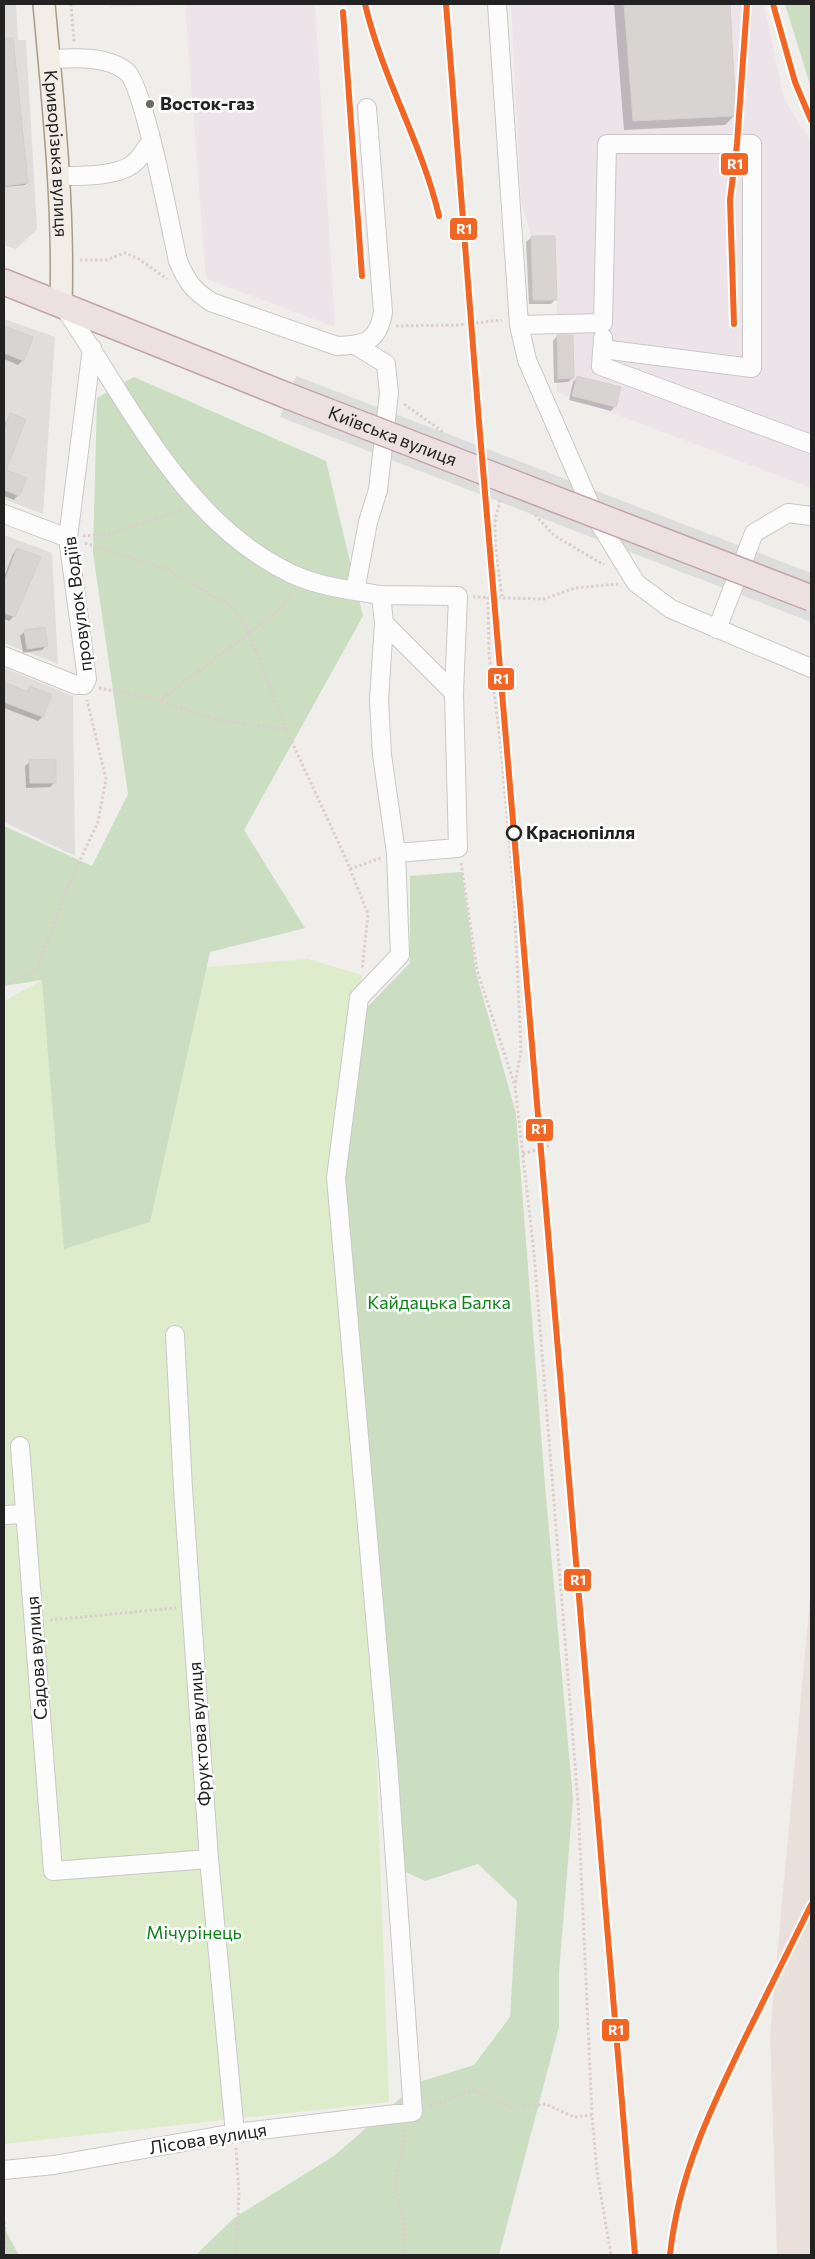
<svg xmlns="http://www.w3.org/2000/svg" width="815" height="2259" viewBox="0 0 815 2259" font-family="Commissioner,sans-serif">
	<rect width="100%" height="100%" fill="#f0eeeb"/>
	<path fill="#dfdedc" d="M4 4H16L18 40H26L37 229 16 249 4 245Z
		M4 319 55 337 43 514 4 499Z
		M4 535 52 553 58 664 4 643Z
		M4 668 73 696 75 856 4 822Z"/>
	<path fill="#ede4e9" d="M108 4H181L109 8Z
		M185 4H315L335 327 206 279Z
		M511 4H764L784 99 811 142V488L557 392V300H533L531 236 521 201Z"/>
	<path fill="#eae0db" d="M811 1588V2255H777L770 2033Z"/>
	<path fill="#ddeccb" d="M308 959 362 975 336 1174 371 1613 389 2102 4 2144V1001L42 980Z"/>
	<path fill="#cbdec1" d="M785 4H811V88Z
		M134 377 326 461 363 616 244 830 305 928 210 952 150 1222 64 1249 42 980 4 986V826L92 866 128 794 93 553 97 398Z
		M462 872 476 973 516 1113 545 1485 573 1799 559 1973V2027L499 2255H196L234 2218 334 2156 419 2082 474 2065 510 2017 517 1901 478 1864 425 1881 401 1870 349 1314 343 1145 349 1026 410 963V876Z
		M4 2228 19 2255H4Z"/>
	<path fill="#dedddd" d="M296 376 811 573V622L280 417Z"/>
	<path fill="#0003" d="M614 4H729L735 115 725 125 624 130Z
		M15 64 27 183 25 185 4 187V65Z
		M531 238 556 299 551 304H529L526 242Z
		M5 327 23 360 18 365 4 359Z
		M557 336 573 378 568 382 554 383 553 341Z
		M578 377 615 406 611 411 569 400 573 382Z
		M11 414 5 470 18 495 14 500 4 496V425Z
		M17 549 14 616 9 621 4 619V586L6 581 4 577 13 554Z
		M25 631 46 646 42 650 23 653 20 636Z
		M4 684 26 692 30 688 42 717 38 721 4 708Z
		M30 762 55 782 50 787 26 788 25 766Z"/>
	<path fill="#d7d4d2" stroke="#d3d0cc" d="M624 4H730L736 116 633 121Z
		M4 38H13L28 183 4 186Z
		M531 236H555L557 300H533Z
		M4 326 33 337 24 361 4 353Z
		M557 335H573L574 378 558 379Z
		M577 376 621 387 616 407 572 396Z
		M10 413 26 419 6 470 27 478 19 496 4 490V430Z
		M17 548 41 557 15 617 4 613V582Z
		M45 627 48 646 27 649 24 630Z
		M4 682 28 692 30 686 52 695 43 717 4 702Z
		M56 759V783H30L29 760Z"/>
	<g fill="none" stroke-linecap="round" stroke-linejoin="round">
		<defs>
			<path id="minor" d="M497 4 519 325 527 360 596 518 636 583 671 609 811 668
				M49 59C74 58 105 55 126 71 144 84 171 231 178 261 187 282 192 289 211 302L337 346C365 345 378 342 383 312L367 108
				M58 176C79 176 118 177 134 163 141 158 146 148 151 141
				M519 325 603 323 607 144H752V368L602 349
				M603 338 601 366 811 444
				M4 514 68 538
				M355 591 368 522 378 490 389 393 386 364 355 345
				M381 595 458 596 454 693 458 848 396 853
				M384 623 454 693
				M717 629 754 533 788 513 811 516
				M4 656 76 685H84L87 679 68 538 92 348
				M175 1335 183 1489 209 1859 235 2133
				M20 1446 53 1871 209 1859
				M4 1515 25 1514
				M4 2170 54 2165 235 2133 413 2112 388 1762 336 1178 359 998 400 955 396 853 382 755 379 700 384 623 381 595C351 590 320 587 292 574 182 522 129 401 63 306"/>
			<g id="major">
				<path id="s1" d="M44 4C53 103 64 204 61 304"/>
			</g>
			<path id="highway" d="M4 282 288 396"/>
		</defs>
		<use href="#minor" stroke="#c9c8c7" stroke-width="20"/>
		<use href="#major" stroke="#a79c86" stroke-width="24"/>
		<use href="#highway" stroke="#c5a2ac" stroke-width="28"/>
		<path stroke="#dccecd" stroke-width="3" stroke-dasharray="2.5 2.5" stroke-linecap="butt" d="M71 4 74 42
			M80 260H106L125 253 139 259 167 279
			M396 326 459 325 502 320
			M404 404 443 432
			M500 500C499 508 495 516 495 523 494 548 499 572 502 597
			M535 515 555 536 604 565
			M83 536 108 534 183 509
			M85 543 169 570 232 607 249 633 279 610 292 592
			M473 597 544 599 575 588 618 584
			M488 597 489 654 500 738 514 893 521 1051 515 1085
			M99 688 160 700 249 633 286 729 346 859 368 914 362 970
			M161 701 214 719 286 729
			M461 863 477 970 515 1086 534 1253 578 1802 592 2115 597 2172 611 2255
			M350 869 381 858
			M4 985 37 970 67 888 98 822 106 779 87 700
			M523 1154 549 1146
			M50 1620 176 1608
			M430 2106 474 2090 512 2108 546 2104 574 2117 592 2115
			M403 2130 404 2143 395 2181 403 2219 405 2255
			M4 2222 7 2255
			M236 2255 239 2194 236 2148"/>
		<use href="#minor" stroke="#fdfcfc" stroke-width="18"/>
		<use href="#major" stroke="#f3ede7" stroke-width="21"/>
		<use href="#highway" stroke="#ece0e2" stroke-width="25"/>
		<defs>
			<g id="highway-bridge">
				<path id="s2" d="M288 396 811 598"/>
			</g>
		</defs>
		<use href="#highway-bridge" stroke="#c5a2ac" stroke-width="28" stroke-linecap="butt"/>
		<use href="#highway-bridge" stroke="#ece0e2" stroke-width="25"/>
		<defs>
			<path id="rail-1" d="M365 4C382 77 422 143 439 216
				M446 4 479 422 635 2255
				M773 4 795 82 811 120
				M343 12 362 276
				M734 324 730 200 737 144 747 4
				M670 2255C678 2176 711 2108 745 2038 767 1993 789 1949 811 1905"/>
		</defs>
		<use href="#rail-1" stroke="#fff" stroke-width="10"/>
		<use href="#rail-1" stroke="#f26522" stroke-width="6"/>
	</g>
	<circle fill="#6a6968" stroke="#fff" stroke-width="2" cx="150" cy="104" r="5"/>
	<circle fill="#fff" stroke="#222" stroke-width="2.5" cx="514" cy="833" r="7"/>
	<g text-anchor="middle" stroke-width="5" stroke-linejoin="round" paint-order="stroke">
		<g font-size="18" font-weight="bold" fill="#222" stroke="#fff" text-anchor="start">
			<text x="160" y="110">Восток-газ</text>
		</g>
		<g font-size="18" fill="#222" stroke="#fff">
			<text dy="6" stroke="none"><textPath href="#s1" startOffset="150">Криворізька вулиця</textPath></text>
			<text dy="6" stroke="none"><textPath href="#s2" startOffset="112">Київська вулиця</textPath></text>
			<text transform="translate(78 604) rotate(-97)" y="6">провулок Водіїв</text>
			<text transform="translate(37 1658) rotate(-94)" y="6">Садова вулиця</text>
			<text transform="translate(200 1734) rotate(-94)" y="6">Фруктова вулиця</text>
			<text transform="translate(208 2139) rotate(-9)" y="6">Лісова вулиця</text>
		</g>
		<g font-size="18" font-weight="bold" fill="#222" stroke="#fff" text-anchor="start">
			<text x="526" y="839">Краснопілля</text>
		</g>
		<g font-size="18" fill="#0c8416" stroke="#fff">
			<text x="439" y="1309">Кайдацька Балка</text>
			<text x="194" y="1939">Мічурінець</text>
		</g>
	</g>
	<g stroke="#fff" stroke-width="2">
		<rect x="720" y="152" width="29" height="24" rx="5" fill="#f26522"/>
		<rect x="449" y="217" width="29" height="24" rx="5" fill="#f26522"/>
		<rect x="487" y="667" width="28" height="24" rx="5" fill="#f26522"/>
		<rect x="525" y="1118" width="29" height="24" rx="5" fill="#f26522"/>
		<rect x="563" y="1568" width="29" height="24" rx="5" fill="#f26522"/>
		<rect x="601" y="2018" width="29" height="24" rx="5" fill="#f26522"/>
	</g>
	<g font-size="14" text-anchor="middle" font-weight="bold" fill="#fff">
		<text x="735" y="169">R1</text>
		<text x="464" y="234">R1</text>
		<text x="501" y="684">R1</text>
		<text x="539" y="1134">R1</text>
		<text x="578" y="1585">R1</text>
		<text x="616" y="2035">R1</text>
	</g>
	<rect width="815" height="2259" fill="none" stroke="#222222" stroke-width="10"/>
</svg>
